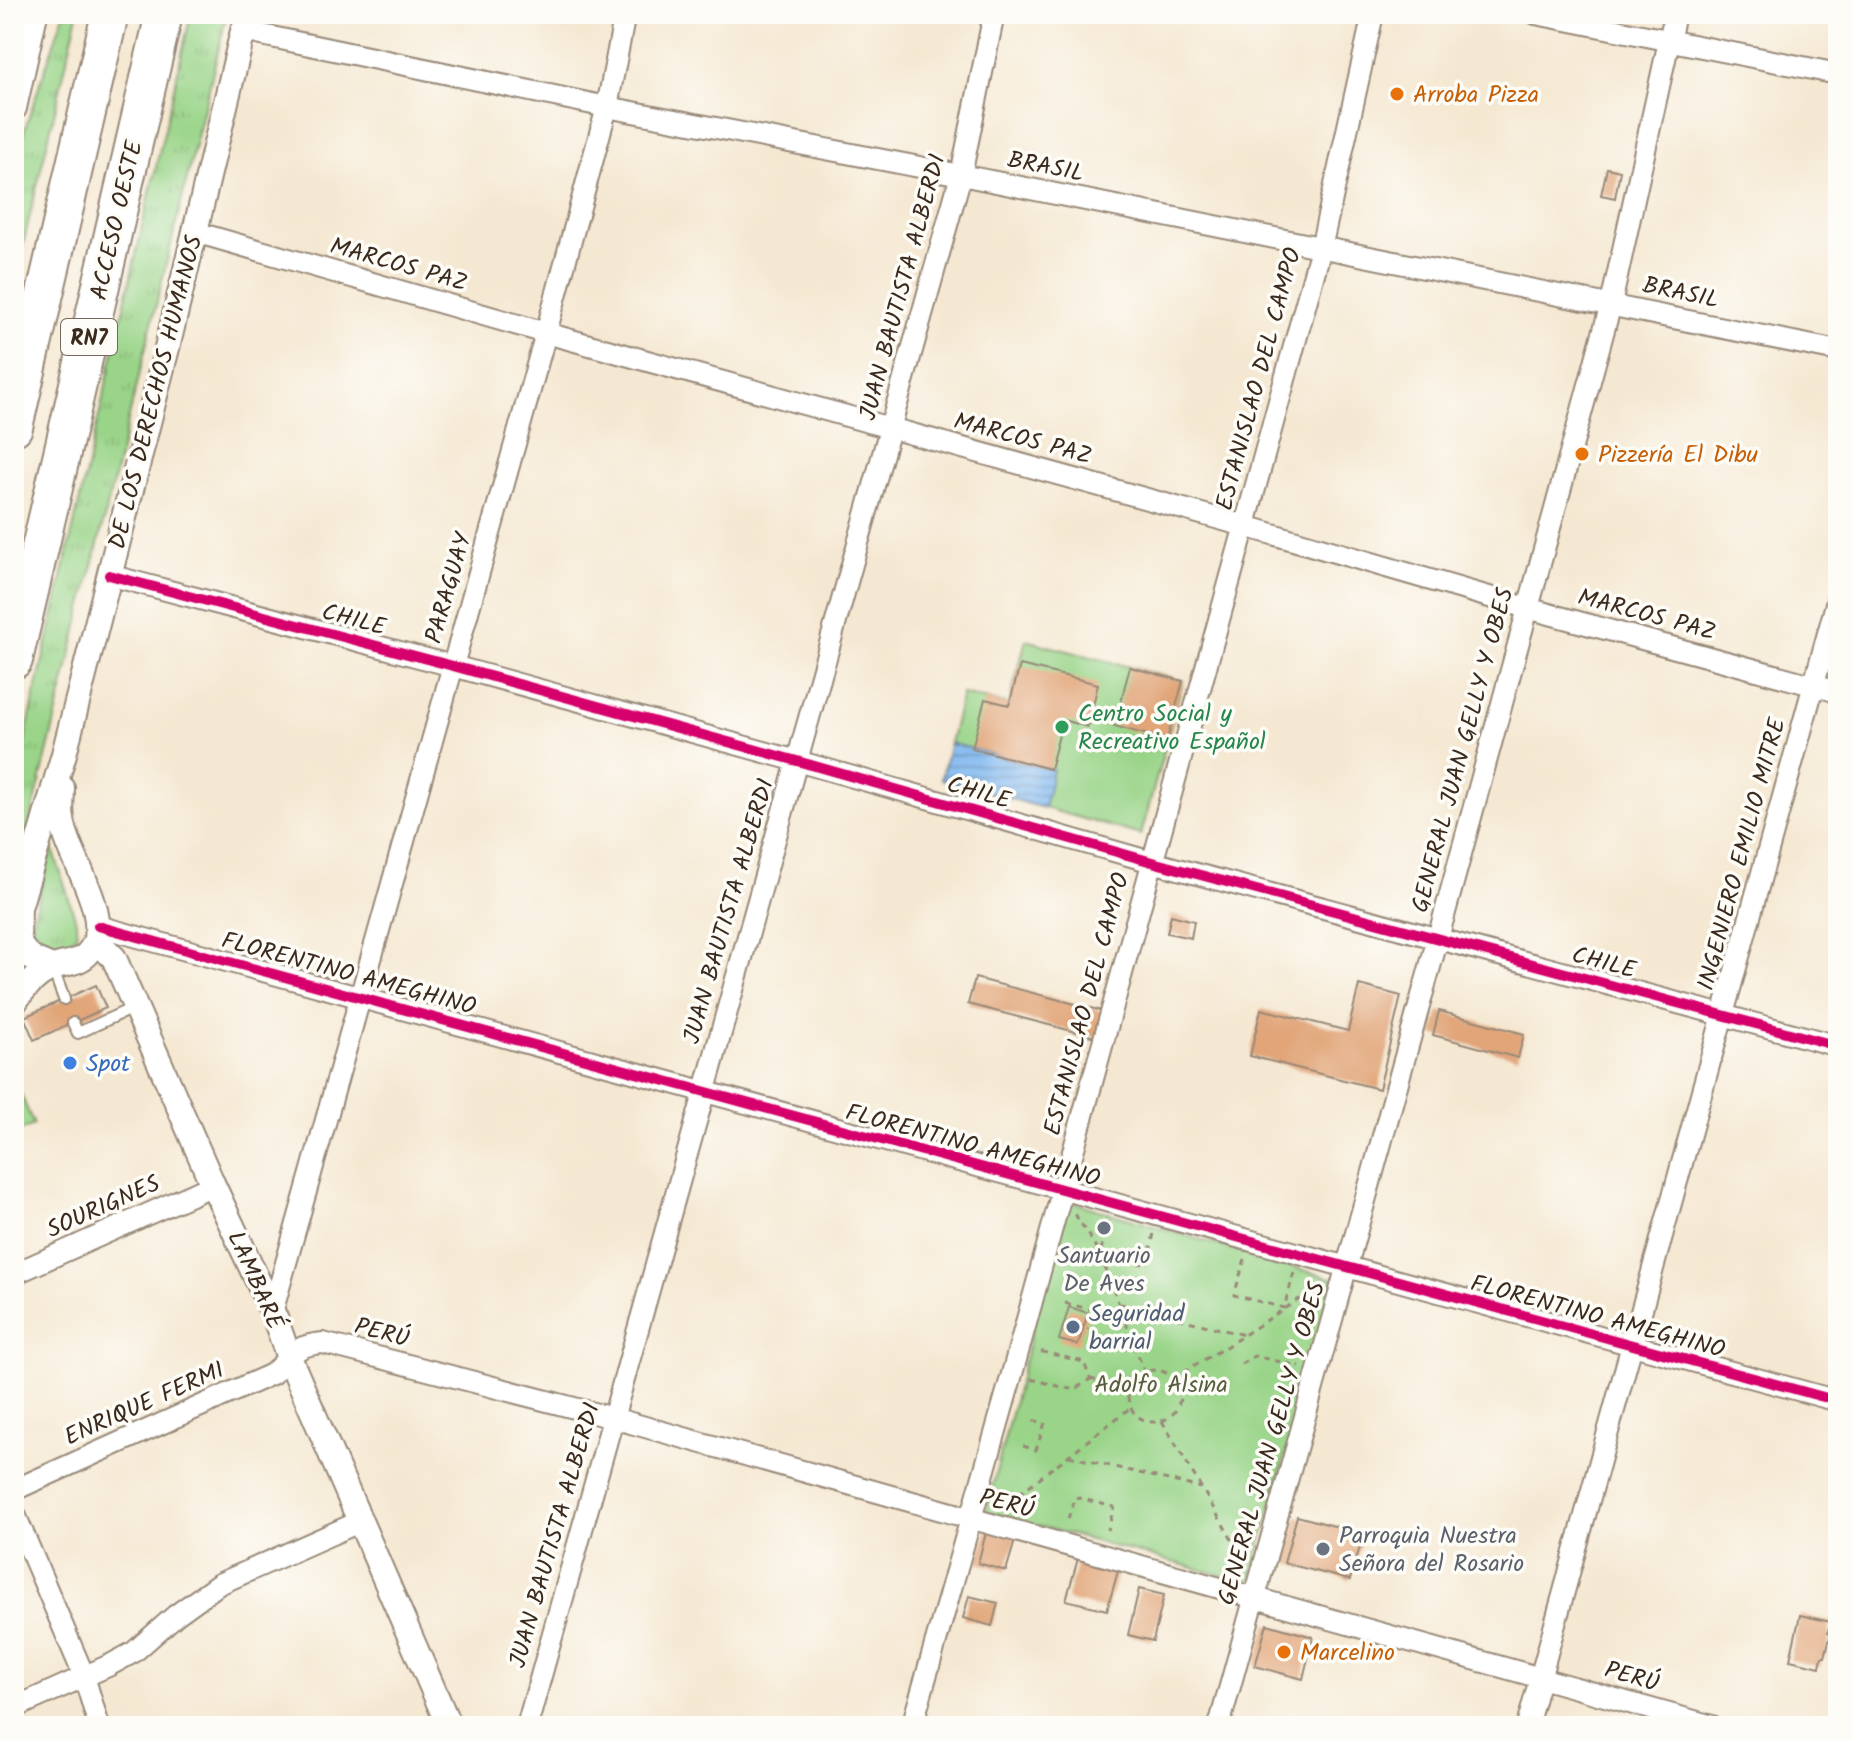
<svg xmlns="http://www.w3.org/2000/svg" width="1852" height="1740" viewBox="0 0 1852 1740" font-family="Kalam,sans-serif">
	<defs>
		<pattern id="grass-tufts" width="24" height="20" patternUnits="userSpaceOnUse" patternTransform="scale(2)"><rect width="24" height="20" fill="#99d488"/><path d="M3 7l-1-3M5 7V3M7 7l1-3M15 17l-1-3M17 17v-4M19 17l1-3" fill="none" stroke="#85b675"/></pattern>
		<pattern id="water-rules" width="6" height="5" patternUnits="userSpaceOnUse" patternTransform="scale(2)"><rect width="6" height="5" fill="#80b8f0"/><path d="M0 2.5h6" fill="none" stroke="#6a96c2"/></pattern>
	</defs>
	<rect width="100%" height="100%" fill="#fdfcf7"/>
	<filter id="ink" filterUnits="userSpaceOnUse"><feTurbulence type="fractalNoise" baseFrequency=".0125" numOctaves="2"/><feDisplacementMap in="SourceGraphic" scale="16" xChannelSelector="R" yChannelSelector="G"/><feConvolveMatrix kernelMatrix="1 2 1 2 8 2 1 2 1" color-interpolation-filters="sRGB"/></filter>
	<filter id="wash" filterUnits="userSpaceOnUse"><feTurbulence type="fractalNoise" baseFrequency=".006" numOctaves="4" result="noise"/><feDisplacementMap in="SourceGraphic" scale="32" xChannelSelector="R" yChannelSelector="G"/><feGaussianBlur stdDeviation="1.8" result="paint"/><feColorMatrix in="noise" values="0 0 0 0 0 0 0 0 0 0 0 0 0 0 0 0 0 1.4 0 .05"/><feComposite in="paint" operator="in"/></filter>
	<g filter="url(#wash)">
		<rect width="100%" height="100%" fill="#f5e8d2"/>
		<path fill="url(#grass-tufts)" stroke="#6a7f53" stroke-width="2" d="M64 14H78L14 282V169L24 131Z
			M191 14H227L14 889V787Z
			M52 846 76 921 77 932 71 943 49 949 35 945 29 935Z"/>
		<path fill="#99d488" stroke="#6a7f53" stroke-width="2" d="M1026 640 1183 681 1141 835 941 779 962 694 1009 705Z
			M14 1079 34 1125 14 1133Z
			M1065 1200 1334 1279 1250 1583 986 1512Z"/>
		<path fill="url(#water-rules)" stroke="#5e7187" stroke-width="2" d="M950 743 1053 770 1044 808 941 779Z"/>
		<g id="blocks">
			<path fill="#e1a578" d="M1607 168 1620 171 1615 198 1601 195Z
				M1020 665 1098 684 1088 727 1063 720 1050 769 972 748 985 699 1009 705Z
				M1130 667 1183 681 1167 740 1114 726Z
				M1171 915 1194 921 1191 938 1167 933Z
				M975 978 1106 1012 1099 1038 968 1004Z
				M96 985 106 1008 34 1040 24 1017Z
				M1359 985 1401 996 1379 1089 1250 1056 1261 1009 1348 1031Z
				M1439 1011 1524 1034 1518 1058 1433 1035Z
				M1069 1307 1088 1313 1078 1345 1059 1340Z
				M1297 1516 1364 1534 1350 1580 1284 1563Z
				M987 1529 1016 1537 1006 1571 978 1563Z
				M1080 1552 1120 1564 1107 1610 1066 1600Z
				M1139 1589 1164 1595 1153 1641 1128 1635Z
				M969 1596 998 1603 992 1626 963 1618Z
				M1800 1615 1831 1622 1828 1632 1831 1633 1825 1657H1822L1820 1667 1790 1660Z
				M1267 1624 1313 1637 1303 1679 1255 1666Z"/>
		</g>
	</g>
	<g filter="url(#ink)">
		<use href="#blocks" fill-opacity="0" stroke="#988978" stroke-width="2"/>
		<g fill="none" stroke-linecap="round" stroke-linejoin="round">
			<defs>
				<path id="service" d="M53 969 64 999
					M73 1023 78 1033 135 1007"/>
				<path id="minor" d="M1536 14 1838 74
					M243 31 607 107 961 175 1838 351
					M195 232 546 333 1245 526 1527 608 1838 692
					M109 575 453 666 797 761 1152 862 1838 1046
					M98 926 1838 1401
					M14 1274 213 1185
					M272 1313 546 333 607 107 625 14
					M14 1490 272 1374C292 1356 294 1345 323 1343L613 1418 1712 1726
					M14 1512 84 1676 99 1726
					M14 1708 110 1665 134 1652 176 1615 219 1584 361 1521
					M527 1726 961 175 994 14
					M912 1726 1012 1374 1321 248 1373 14
					M1219 1726 1438 938 1611 304 1675 14
					M1527 1726 1838 597"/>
				<path id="tertiary" d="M14 108 35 14
					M96 940 114 958 213 1185 275 1318 288 1355 449 1726
					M52 967 33 959 22 949 18 937 19 908 64 754 168 344 243 31 258 14
					M14 1003C23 989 34 977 49 969 64 961 81 966 92 948 113 914 66 855 62 819 60 809 62 798 62 788"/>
				<path id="motorway" d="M14 427 110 14
					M14 660 164 14"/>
			</defs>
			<use href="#service" stroke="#988978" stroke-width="14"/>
			<use href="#minor" stroke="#988978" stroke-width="24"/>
			<use href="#tertiary" stroke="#988978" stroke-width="28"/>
			<use href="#motorway" stroke="#988978" stroke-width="40"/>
			<path stroke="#988978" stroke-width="3" stroke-dasharray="6 6" stroke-linecap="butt" d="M1075 1214 1100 1254 1144 1371
				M1108 1221 1100 1254 1147 1265 1154 1233
				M1245 1259 1234 1295 1284 1308 1294 1273
				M1065 1303 1093 1310 1088 1330
				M1120 1304 1244 1335
				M1241 1364 1254 1356 1299 1366
				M1128 1396a26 26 0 1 1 52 0a26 26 0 1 1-52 0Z
				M1173 1378 1224 1348 1324 1283
				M1031 1379 1074 1390 1090 1379 1084 1362 1039 1351
				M1090 1379 1129 1387
				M1162 1421 1244 1560
				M1023 1446 1036 1450 1045 1423 1031 1420
				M1069 1456 1201 1488
				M999 1506 1007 1503 1130 1408
				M1068 1519 1075 1497 1114 1507 1108 1530"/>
			<use href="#service" stroke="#fff" stroke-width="10"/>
			<use href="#minor" stroke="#fff" stroke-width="20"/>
			<use href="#tertiary" stroke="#fff" stroke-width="24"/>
			<use href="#motorway" stroke="#fff" stroke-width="36"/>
			<defs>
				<path id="cycleway" d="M109 575 453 666 797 761 1152 862 1838 1046
					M98 926 1838 1401"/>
			</defs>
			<use href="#cycleway" stroke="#fdfcf7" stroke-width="15"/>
			<use href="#cycleway" stroke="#d6006c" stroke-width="10"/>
		</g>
	</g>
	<g fill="#e8710a" stroke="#fdfcf7" stroke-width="3">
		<circle cx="1397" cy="94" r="8"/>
		<circle cx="1582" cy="454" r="8"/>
		<circle cx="1284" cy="1652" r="8"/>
	</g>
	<circle fill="#2e9e5b" stroke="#fdfcf7" stroke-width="3" cx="1062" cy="727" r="8"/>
	<circle fill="#3f7fe0" stroke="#fdfcf7" stroke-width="3" cx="70" cy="1063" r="8"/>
	<g fill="#6b7280" stroke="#fdfcf7" stroke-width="3">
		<circle cx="1104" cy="1228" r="8"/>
		<circle cx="1323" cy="1549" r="8"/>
	</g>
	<circle fill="#5c6f8a" stroke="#fdfcf7" stroke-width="3" cx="1073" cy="1327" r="8"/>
	<g text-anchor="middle" stroke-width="7" stroke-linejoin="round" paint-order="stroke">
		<rect fill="#fdfcf7" stroke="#75695f" stroke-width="2" x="61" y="319" width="56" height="36" rx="6"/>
		<g font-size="22" font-weight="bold" fill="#3b2a1e">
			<text x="89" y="345">RN7</text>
		</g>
		<g font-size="24" fill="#c56008" stroke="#fdfcf7" text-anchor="start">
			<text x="1413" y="102">Arroba Pizza</text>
			<text x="1598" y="462">Pizzería El Dibu</text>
			<text x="1300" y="1660">Marcelino</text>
		</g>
		<g font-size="24" fill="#3b2a1e" stroke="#fdfcf7">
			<text transform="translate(1046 166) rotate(11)" y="8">BRASIL</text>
			<text transform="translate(116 220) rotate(-77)" y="8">ACCESO OESTE</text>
			<text transform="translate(399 264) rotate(16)" y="8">MARCOS PAZ</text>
			<text transform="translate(902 287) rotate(-75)" y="8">JUAN BAUTISTA ALBERDI</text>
			<text transform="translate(1681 292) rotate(12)" y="8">BRASIL</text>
			<text transform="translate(1258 379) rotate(-75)" y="8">ESTANISLAO DEL CAMPO</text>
			<text transform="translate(155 392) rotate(-76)" y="8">DE LOS DERECHOS HUMANOS</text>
			<text transform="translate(1023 438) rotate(15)" y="8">MARCOS PAZ</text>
			<text transform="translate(448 588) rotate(-74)" y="8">PARAGUAY</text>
			<text transform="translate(1647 614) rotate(15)" y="8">MARCOS PAZ</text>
			<text transform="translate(354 619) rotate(15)" y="8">CHILE</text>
			<text transform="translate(1462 750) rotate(-75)" y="8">GENERAL JUAN GELLY Y OBES</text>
			<text transform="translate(979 792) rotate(16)" y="8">CHILE</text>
			<text transform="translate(1741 854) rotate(-75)" y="8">INGENIERO EMILIO MITRE</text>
			<text transform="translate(728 911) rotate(-74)" y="8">JUAN BAUTISTA ALBERDI</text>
			<text transform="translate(1604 962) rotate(15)" y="8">CHILE</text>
			<text transform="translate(349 973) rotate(15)" y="8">FLORENTINO AMEGHINO</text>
			<text transform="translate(1086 1004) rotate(-75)" y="8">ESTANISLAO DEL CAMPO</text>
			<text transform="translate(973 1145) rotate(15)" y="8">FLORENTINO AMEGHINO</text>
			<text transform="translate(103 1206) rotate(-24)" y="8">SOURIGNES</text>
			<text transform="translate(256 1280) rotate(66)" y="8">LAMBARÉ</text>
			<text transform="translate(1598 1316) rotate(15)" y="8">FLORENTINO AMEGHINO</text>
			<text transform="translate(382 1332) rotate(15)" y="8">PERÚ</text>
			<text transform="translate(144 1403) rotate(-24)" y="8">ENRIQUE FERMI</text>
			<text transform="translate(1271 1443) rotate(-74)" y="8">GENERAL JUAN GELLY Y OBES</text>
			<text transform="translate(1007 1503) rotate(15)" y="8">PERÚ</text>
			<text transform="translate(554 1535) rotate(-74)" y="8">JUAN BAUTISTA ALBERDI</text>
			<text transform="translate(1632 1676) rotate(16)" y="8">PERÚ</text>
		</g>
		<g font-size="24" fill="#27864d" stroke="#fdfcf7" text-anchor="start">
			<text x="1078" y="721">Centro Social y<tspan x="1078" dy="28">Recreativo Español</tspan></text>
		</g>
		<g font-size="24" fill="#366cbe" stroke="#fdfcf7" text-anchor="start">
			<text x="86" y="1071">Spot</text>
		</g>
		<g font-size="24" fill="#5b616d" stroke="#fdfcf7">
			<text x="1104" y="1263">Santuario<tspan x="1104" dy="28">De Aves</tspan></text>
			<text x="1339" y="1543" text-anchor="start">Parroquia Nuestra<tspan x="1339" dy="28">Señora del Rosario</tspan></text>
		</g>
		<g font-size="24" fill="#4e5e75" stroke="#fdfcf7" text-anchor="start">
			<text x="1089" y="1321">Seguridad<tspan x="1089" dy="28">barrial</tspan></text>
		</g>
		<g font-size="24" fill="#575d3e" stroke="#fdfcf7">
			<text x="1161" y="1392">Adolfo Alsina</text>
		</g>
	</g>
	<rect width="1852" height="1740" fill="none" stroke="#fdfcf7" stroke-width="48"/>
</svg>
